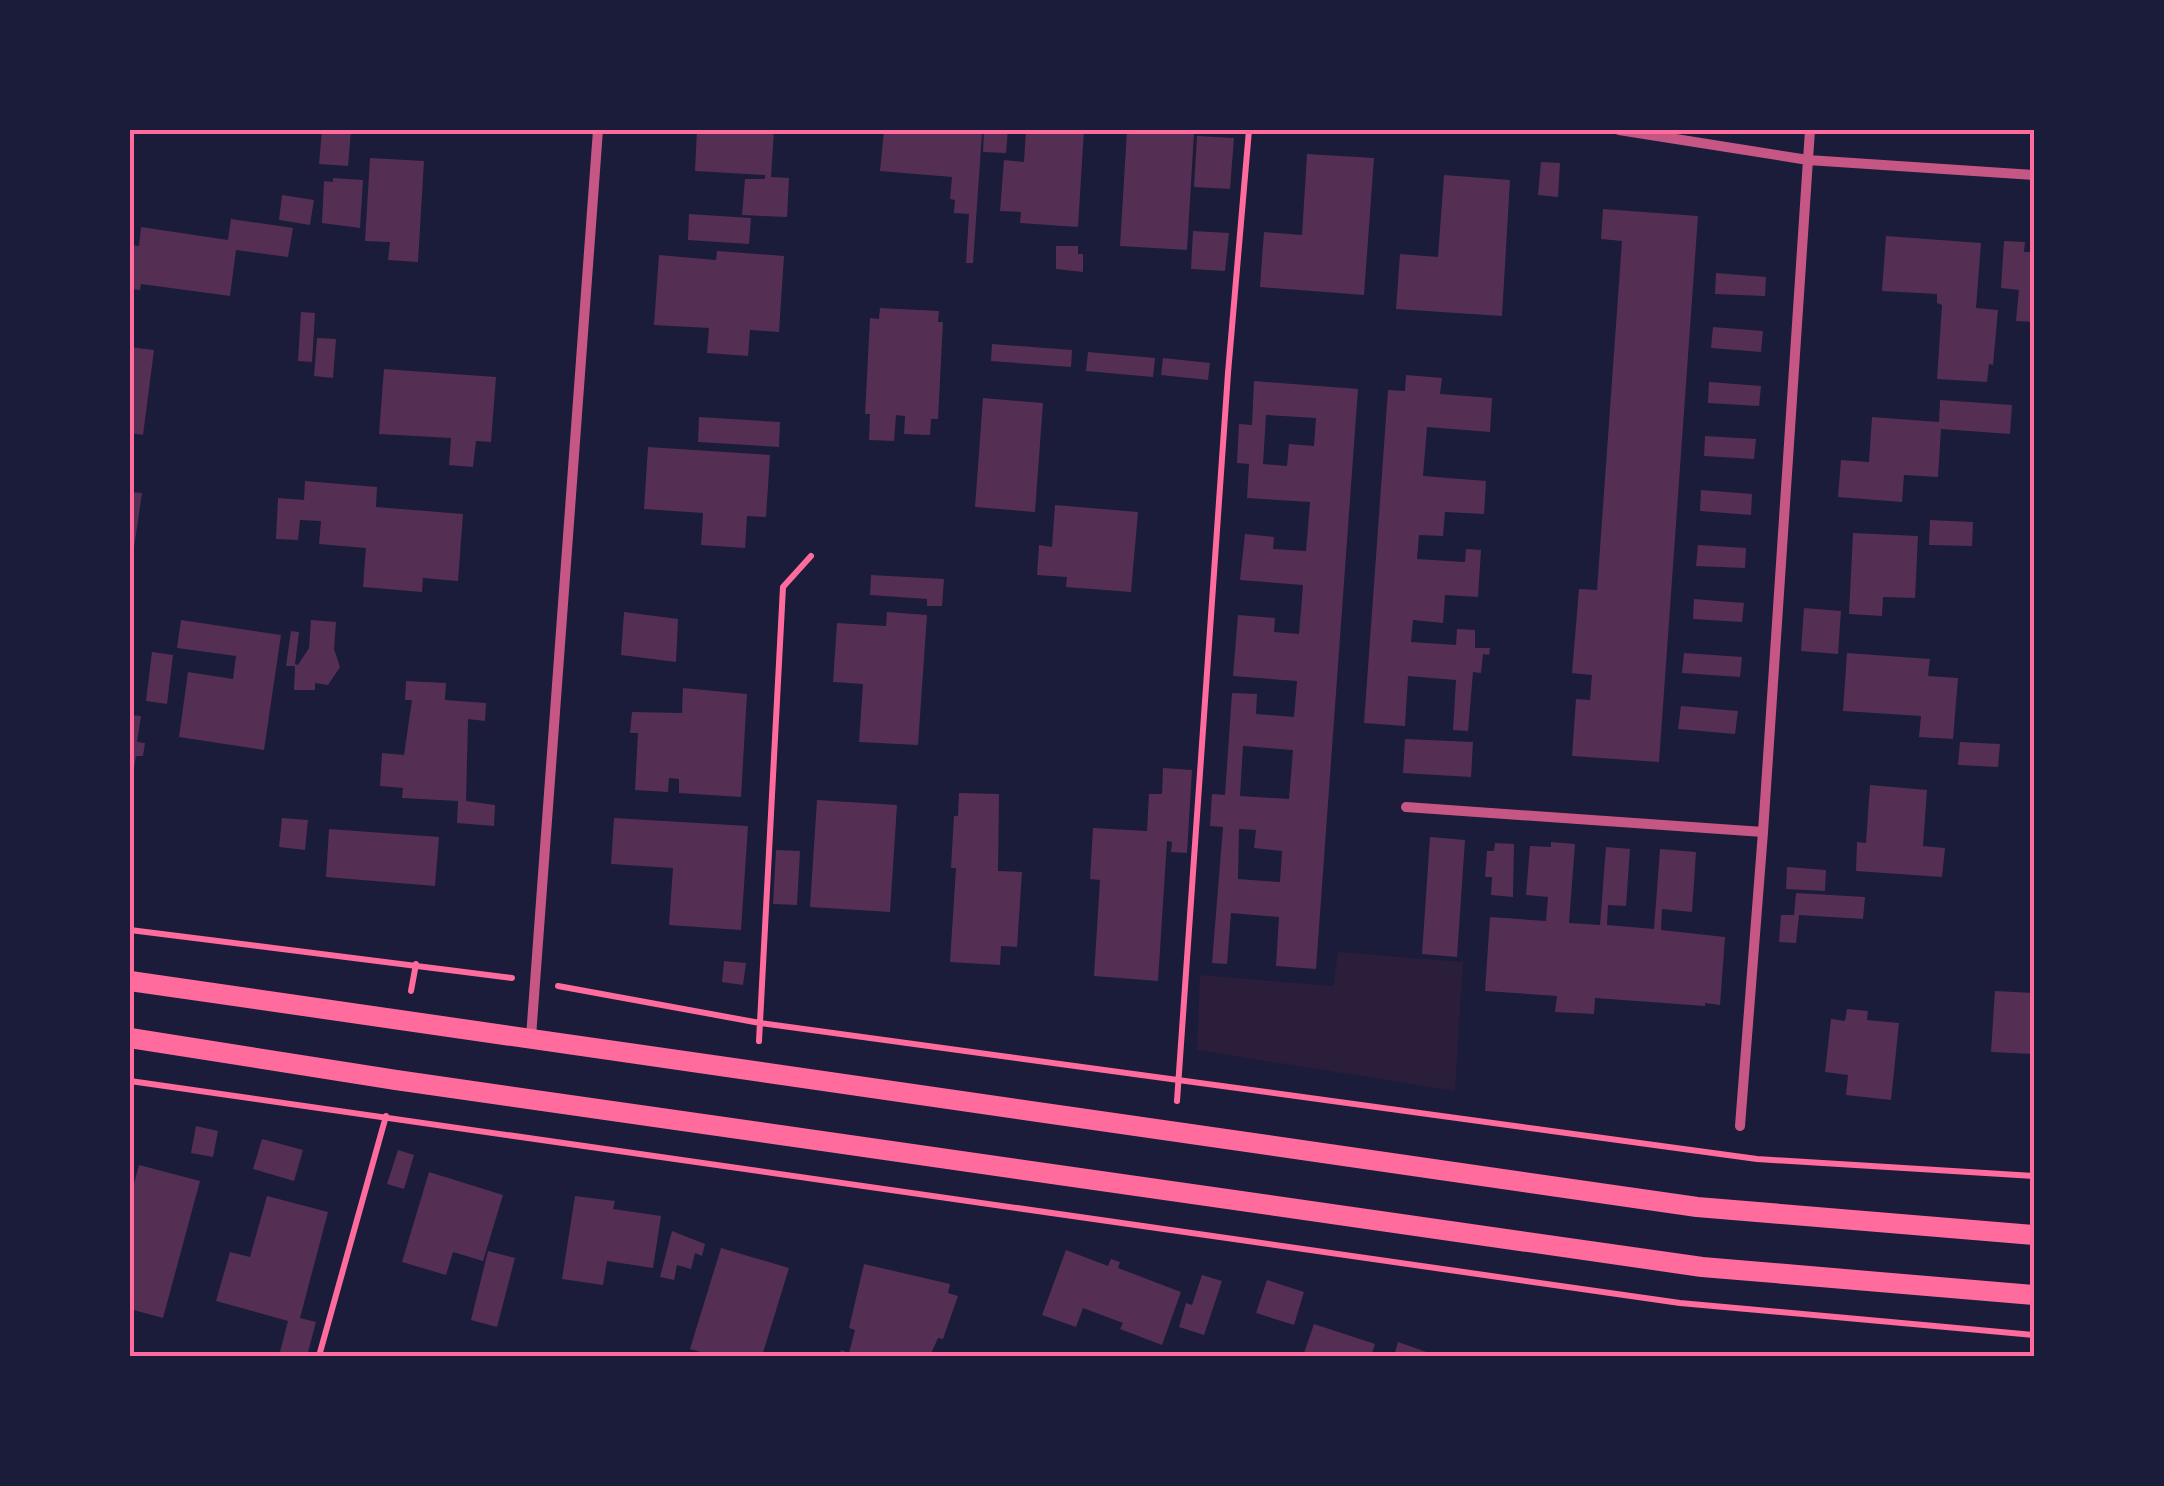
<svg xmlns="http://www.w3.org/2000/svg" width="2164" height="1486" viewBox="0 0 2164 1486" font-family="'Archivo Narrow',sans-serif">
	<rect width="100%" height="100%" fill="#1b1b3a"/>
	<path fill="#2a1e3b" d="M1338 952 1463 962 1455 1091 1197 1050 1200 975 1333 986Z"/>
	<path fill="#542f53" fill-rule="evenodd" d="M322 130H351L348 166 319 164Z
		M697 130H774L771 177 789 178 787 217 742 215 745 179H765V175L695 171Z
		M884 130 982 133 973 263H966L969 214 954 213 955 200 950 199 952 177 880 171Z
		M984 130H1008L1006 153 983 152Z
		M1026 130H1084L1078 227 1020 223 1021 212 1000 211 1004 160 1024 162Z
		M1127 130 1194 133 1187 250 1120 246Z
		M1197 136 1234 138 1230 189 1194 187Z
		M1307 154 1374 158 1364 295 1260 287 1264 232 1302 235Z
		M370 158 424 161 418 262 388 260 390 242 365 241Z
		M1541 162 1560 163 1558 197 1538 195Z
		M1444 175 1510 180 1502 316 1396 309 1400 254 1438 257Z
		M333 178 363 180 360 228 322 223 324 181 333 182Z
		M282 195 314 200 310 225 279 220Z
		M1603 209 1698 216 1659 762 1572 756 1576 699 1590 700 1592 675 1572 673 1579 589 1597 590 1622 241 1601 239Z
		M689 214 751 218 749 244 688 240Z
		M231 219 293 228 288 257 236 250 230 296 141 284 140 290 130 289V245L139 246 141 227 228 240Z
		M1193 231 1229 233 1225 271 1191 269Z
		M1886 236 1981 243 1976 308 1998 310 1993 365 1989 364 1987 382 1937 379 1942 305 1937 303V294L1882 291Z
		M2004 241 2025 242 2024 252H2034V322L2016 321 2019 290 2001 288Z
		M1056 246H1078V254H1083V272L1056 269Z
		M717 251 784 256 779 332 750 330 748 356 707 353 709 328 654 325 659 255 716 260Z
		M1716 273 1766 277 1765 296 1715 294Z
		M880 308 939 311 938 322H943L938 419H931L930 435 904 434 905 416 896 415 894 441 869 440 870 414H865L870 318 879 319Z
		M301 312 315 313 312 362 298 361Z
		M1713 327 1763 331 1761 352 1711 348Z
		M317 338 336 339 333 378 314 376Z
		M992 344 1072 350 1071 367 991 361Z
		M130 347 154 350 143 435 130 433Z
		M1088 352 1155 358 1153 377 1086 371Z
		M1163 358 1210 363 1208 380 1161 375Z
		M384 369 496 377 491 442 476 441 473 467 449 465 451 438 379 434Z
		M1406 375 1442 378 1440 394 1492 398 1490 432 1427 427 1423 476 1486 481 1484 514 1445 512 1443 536 1419 535 1417 559 1465 562 1466 549 1481 550 1478 597 1445 595 1443 623 1413 620 1411 642 1456 645 1457 629 1475 630V648H1490L1489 655 1483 654 1481 673 1473 672 1468 731 1453 730 1456 680 1408 676 1405 726 1364 723 1388 390 1405 391Z
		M1254 381 1358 389 1316 969 1276 966 1279 917 1231 913 1227 964 1212 963 1223 827 1210 826 1212 794 1225 795 1232 693 1257 694 1256 714 1294 717 1297 681 1233 676 1238 615 1275 618 1274 632 1299 634 1303 585 1240 580 1245 534 1274 537 1273 549 1306 551 1310 502 1247 498 1249 464 1237 463 1239 424 1252 425ZM1266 415 1316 418 1314 446 1289 444 1287 466 1263 464ZM1243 746 1293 750 1289 799 1240 796ZM1239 829 1256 830 1254 848 1282 851 1280 882 1238 879Z
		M1709 382 1761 386 1759 406 1708 403Z
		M983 398 1043 403 1035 512 975 507Z
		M1940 400 2012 405 2010 434 1941 429 1938 477 1904 475 1902 502 1838 497 1841 460 1869 462 1872 417 1939 422Z
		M699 417 780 422 779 447 698 442Z
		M1705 436 1756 439 1754 459 1704 456Z
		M648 447 770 455 766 517 747 516 745 548 701 545 703 513 644 509Z
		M305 481 377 487 376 507 463 514 458 581 423 578 422 592 363 587 366 548 319 544 321 521 300 520 298 540 276 539 278 498 304 500Z
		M1701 490 1752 494 1751 515 1700 511Z
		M130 492 142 493 134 548 130 547Z
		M1055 505 1138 512 1131 592 1066 587 1067 577 1037 575 1039 545 1052 547Z
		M1930 520 1973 522 1972 546 1929 545Z
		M1853 533 1918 536 1915 598 1883 597 1882 616 1849 614Z
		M1698 545 1746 548 1745 568 1696 566Z
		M871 575 944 579 942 606H927V599L870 595Z
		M1694 599 1744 603 1742 622 1693 619Z
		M1804 608 1841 611 1838 654 1801 651Z
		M624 612 678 619 676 662 621 655Z
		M887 612 927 615 918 745 859 742 863 684 833 682 837 623 886 626Z
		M181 620 281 635 264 750 179 737 188 672 233 679 236 656 177 648Z
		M311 620 336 622 334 649 340 667 328 685 315 683V690H294L295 666H286L291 631 299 632 295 664 298 665 309 648Z
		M152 652 173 655 167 704 146 701Z
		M1684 653 1742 657 1740 677 1682 673Z
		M1847 653 1930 659 1928 676 1958 678 1953 739 1919 737 1921 716 1843 711Z
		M406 681 446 683 445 700 486 703 485 721 468 719 466 801 495 805 494 826 457 823 458 801 402 798 403 788 380 786 382 753 404 755 412 700H405Z
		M683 688 747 694 741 797 679 793V779L669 778 668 792 635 790 638 733H630L632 712 682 713Z
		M1681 706 1738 711 1735 734 1678 729Z
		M130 715 141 716 137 742 145 743 143 756H136L132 781Z
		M1405 739 1473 742 1471 777 1403 773Z
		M1960 742 2000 744 1998 767 1958 765Z
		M1163 768 1192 770 1187 853 1171 852 1172 842 1167 841 1158 981 1094 976 1100 880 1090 879 1093 828 1147 831 1149 794H1162Z
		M1870 785 1927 790 1923 846 1945 848 1942 877 1856 871 1857 842 1866 843Z
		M959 793 999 794 998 871 1022 872 1017 947 1001 946 1000 965 950 962 956 868H951L954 816H958Z
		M817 800 897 805 890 912 810 907Z
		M282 818 308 820 305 850 279 847Z
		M614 818 748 826 741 930 669 925 673 868 611 864Z
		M329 829 439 837 435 886 326 877Z
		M1430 837 1465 840 1457 957 1422 954Z
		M1551 842 1575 844 1569 923 1600 925 1606 847 1630 849 1626 906 1608 905 1607 925 1654 929 1660 849 1696 852 1692 912 1662 909 1661 930 1725 937 1720 1005 1705 1003V1006L1595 998 1594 1014 1555 1012 1557 996 1485 991 1490 917 1546 921 1548 897 1526 895 1530 846 1551 847Z
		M1495 843 1514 844 1513 897 1491 895 1492 877H1485L1487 851H1494Z
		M776 850 800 851 797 905 773 904Z
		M1787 867 1826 870 1825 891 1786 889Z
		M1796 893 1865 897 1863 919 1799 915 1796 943 1779 942 1781 915H1794Z
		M724 961 746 963 743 985 722 982Z
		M1995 991 2034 993V1054L1991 1052Z
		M1847 1009 1868 1011 1867 1020 1899 1023 1891 1100 1846 1095 1848 1075 1825 1072 1831 1019 1845 1021Z
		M196 1126 218 1131 213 1157 191 1153Z
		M262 1139 303 1150 294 1181 253 1169Z
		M398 1150 414 1155 404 1189 387 1184Z
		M139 1165 200 1181 163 1318 130 1309V1198Z
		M429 1172 503 1195 483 1261 453 1252 446 1275 402 1262Z
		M267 1196 328 1212 300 1318 316 1322 307 1356H279L288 1321 216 1301 230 1252 250 1257Z
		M575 1196 615 1201 613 1209 661 1216 653 1268 607 1261 603 1285 562 1279Z
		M672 1231 705 1244 702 1256 695 1253 691 1269 677 1265 674 1280 660 1277Z
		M721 1248 789 1268 762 1356H714L690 1349Z
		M1066 1250 1108 1266 1111 1259 1120 1262 1118 1268 1181 1292 1162 1345 1120 1329 1123 1323 1083 1308 1076 1327 1042 1315Z
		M488 1251 515 1258 497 1327 471 1320Z
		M864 1264 950 1284 948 1293 958 1296 943 1339 938 1338 930 1356H839L841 1350 849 1353 855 1330 849 1328Z
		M1202 1275 1222 1281 1204 1335 1179 1327 1186 1303 1192 1305Z
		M1267 1280 1304 1292 1294 1325 1256 1313Z
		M1314 1324 1375 1344 1372 1353 1380 1356H1303Z
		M1398 1342 1435 1355V1356H1394Z"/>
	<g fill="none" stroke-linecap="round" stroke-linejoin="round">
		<path stroke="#ff6b9d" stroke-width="6" d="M130 930 512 978
			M558 986 760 1023 1757 1159 2034 1176
			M411 991 416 964
			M759 1041 783 587 811 556
			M130 1081 1680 1303 2034 1335
			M1177 1101 1228 373 1249 130
			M319 1356 386 1116"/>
		<path stroke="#c65784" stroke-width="10" d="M1619 130 1808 160 2034 175
			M1406 807 1763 832
			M531 1037 598 130
			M1740 1126 1763 832 1810 130"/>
		<path stroke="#ff6b9d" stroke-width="20" d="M130 981 1697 1207 2034 1235
			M130 1038 396 1080 1702 1267 2034 1295"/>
	</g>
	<rect width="2164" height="1486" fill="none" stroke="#1b1b3a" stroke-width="265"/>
	<rect x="132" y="132" width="1900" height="1222" fill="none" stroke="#ff6b9d" stroke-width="4"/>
</svg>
